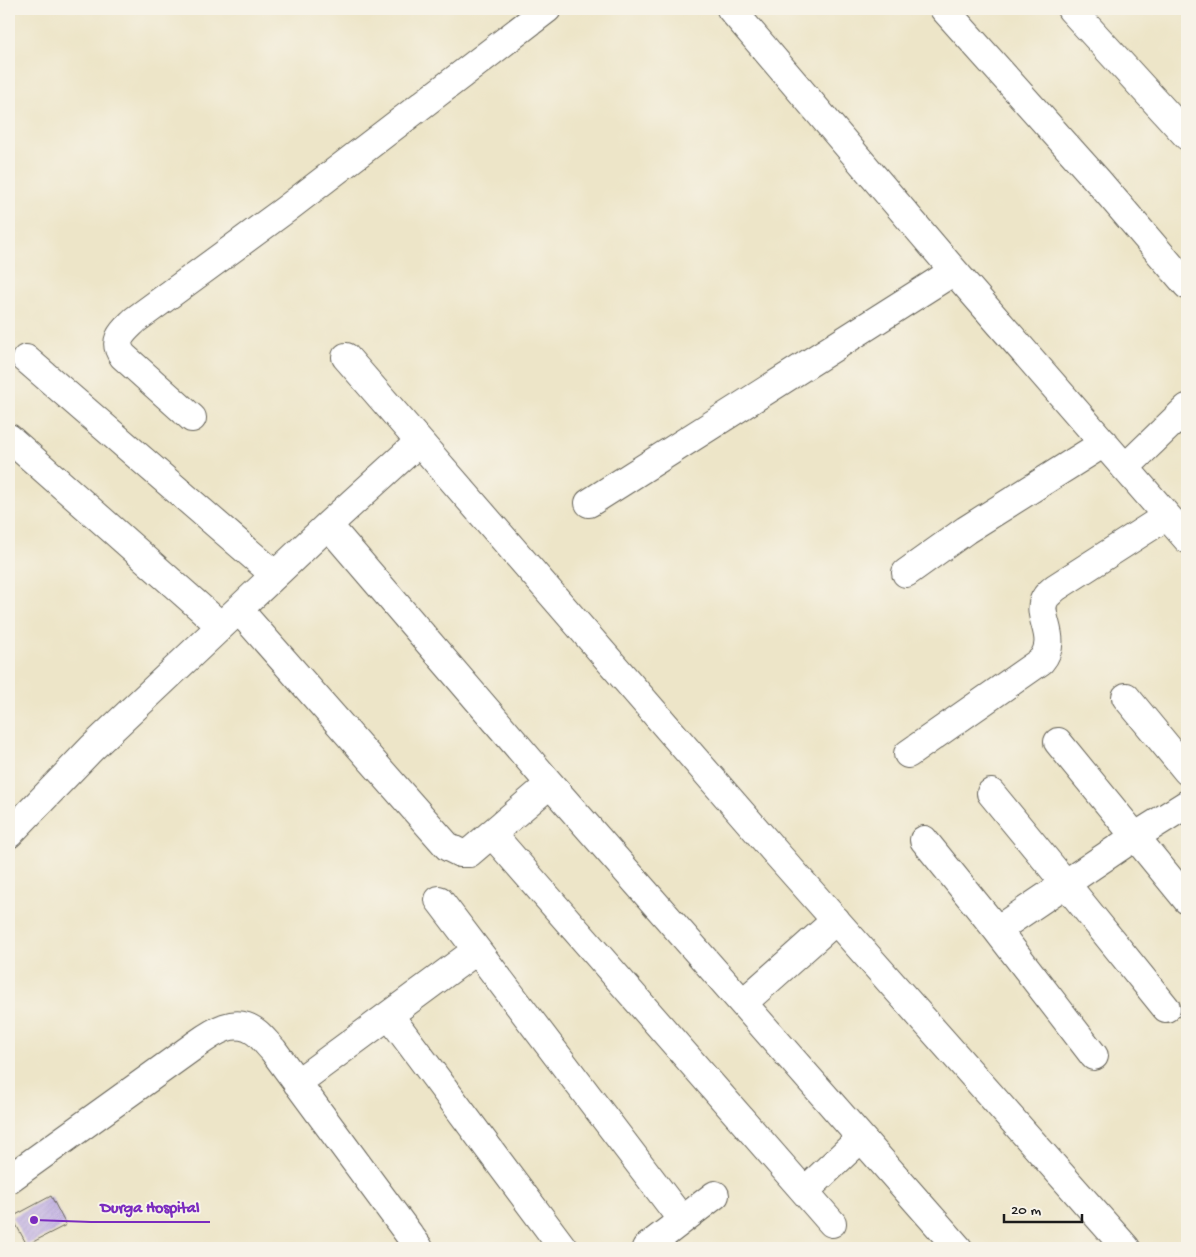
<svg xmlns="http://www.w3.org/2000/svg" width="1196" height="1257" viewBox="0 0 1196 1257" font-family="'Gochi Hand',sans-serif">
	<defs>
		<pattern id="building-hatch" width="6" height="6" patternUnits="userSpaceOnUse" patternTransform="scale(1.25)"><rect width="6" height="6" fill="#b9a7e3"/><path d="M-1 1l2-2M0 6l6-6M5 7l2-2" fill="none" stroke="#9e8fc2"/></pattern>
	</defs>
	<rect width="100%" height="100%" fill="#f7f3e8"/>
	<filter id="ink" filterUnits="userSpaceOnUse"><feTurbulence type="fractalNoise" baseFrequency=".02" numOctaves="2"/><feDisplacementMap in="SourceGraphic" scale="10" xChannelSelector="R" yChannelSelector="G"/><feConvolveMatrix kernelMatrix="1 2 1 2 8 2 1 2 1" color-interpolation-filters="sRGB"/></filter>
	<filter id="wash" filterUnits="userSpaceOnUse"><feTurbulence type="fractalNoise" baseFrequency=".0096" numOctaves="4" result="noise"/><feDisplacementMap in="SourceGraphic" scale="20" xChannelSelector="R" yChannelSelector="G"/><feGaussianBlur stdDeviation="1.12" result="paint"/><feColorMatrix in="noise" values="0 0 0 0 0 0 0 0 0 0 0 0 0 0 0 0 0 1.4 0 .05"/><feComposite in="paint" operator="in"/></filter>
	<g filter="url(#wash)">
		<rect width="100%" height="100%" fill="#ede5c8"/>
		<g id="blocks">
			<path fill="url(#building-hatch)" d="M51 1196 66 1225 27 1245 12 1217Z"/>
		</g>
	</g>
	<g filter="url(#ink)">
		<use href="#blocks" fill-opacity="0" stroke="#656258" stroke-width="1"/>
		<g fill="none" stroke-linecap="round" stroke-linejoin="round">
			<defs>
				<path id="minor" d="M731 9 954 271 1187 539
					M944 9 1098 181 1187 285
					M1071 9 1187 136
					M346 357 777 854 1126 1248
					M26 359 275 575
					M192 418 123 356C111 340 124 331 135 320L285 210 547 9
					M9 438 221 626
					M1125 468 1187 408
					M589 503 954 271
					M328 525 550 784 958 1248
					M906 573 966 530 1104 443
					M239 610 448 847 460 853H469L550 784
					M1126 697 1187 771
					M1058 742 1187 900
					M908 754 1041 661C1061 637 1033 615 1046 597 1048 594 1052 591 1055 588L1167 516
					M991 793 1065 883 1166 1008
					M9 834 92 748 328 525 419 442
					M492 834 832 1223
					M924 840 997 930 1094 1056
					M439 900 682 1220
					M997 930 1136 836 1187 804
					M743 1003 836 920
					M389 1015 563 1248
					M297 1083 477 950
					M9 1179 194 1046C212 1033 235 1015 257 1033 263 1038 268 1045 273 1050L419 1248
					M805 1191 861 1138
					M646 1248 715 1195"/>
			</defs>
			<use href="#minor" stroke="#656258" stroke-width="30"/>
			<use href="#minor" stroke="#fff" stroke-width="28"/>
		</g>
	</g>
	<path fill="none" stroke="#7b2cbf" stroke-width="2" d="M34 1220L91 1222H210"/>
	<circle fill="#7b2cbf" stroke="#f7f3e8" stroke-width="2" cx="34" cy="1220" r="5"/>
	<g font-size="16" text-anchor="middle" font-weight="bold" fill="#7b2cbf" stroke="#f7f3e8" stroke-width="4" stroke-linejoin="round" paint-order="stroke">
		<text x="150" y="1212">Durga Hospital</text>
	</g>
	<rect width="1196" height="1257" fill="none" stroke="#f7f3e8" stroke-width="30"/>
	<path d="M1004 1214v8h78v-8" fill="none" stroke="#1c1c1c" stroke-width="2.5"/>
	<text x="1011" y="1214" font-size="15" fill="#1c1c1c" stroke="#f7f3e8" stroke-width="4" paint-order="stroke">20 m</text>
</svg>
